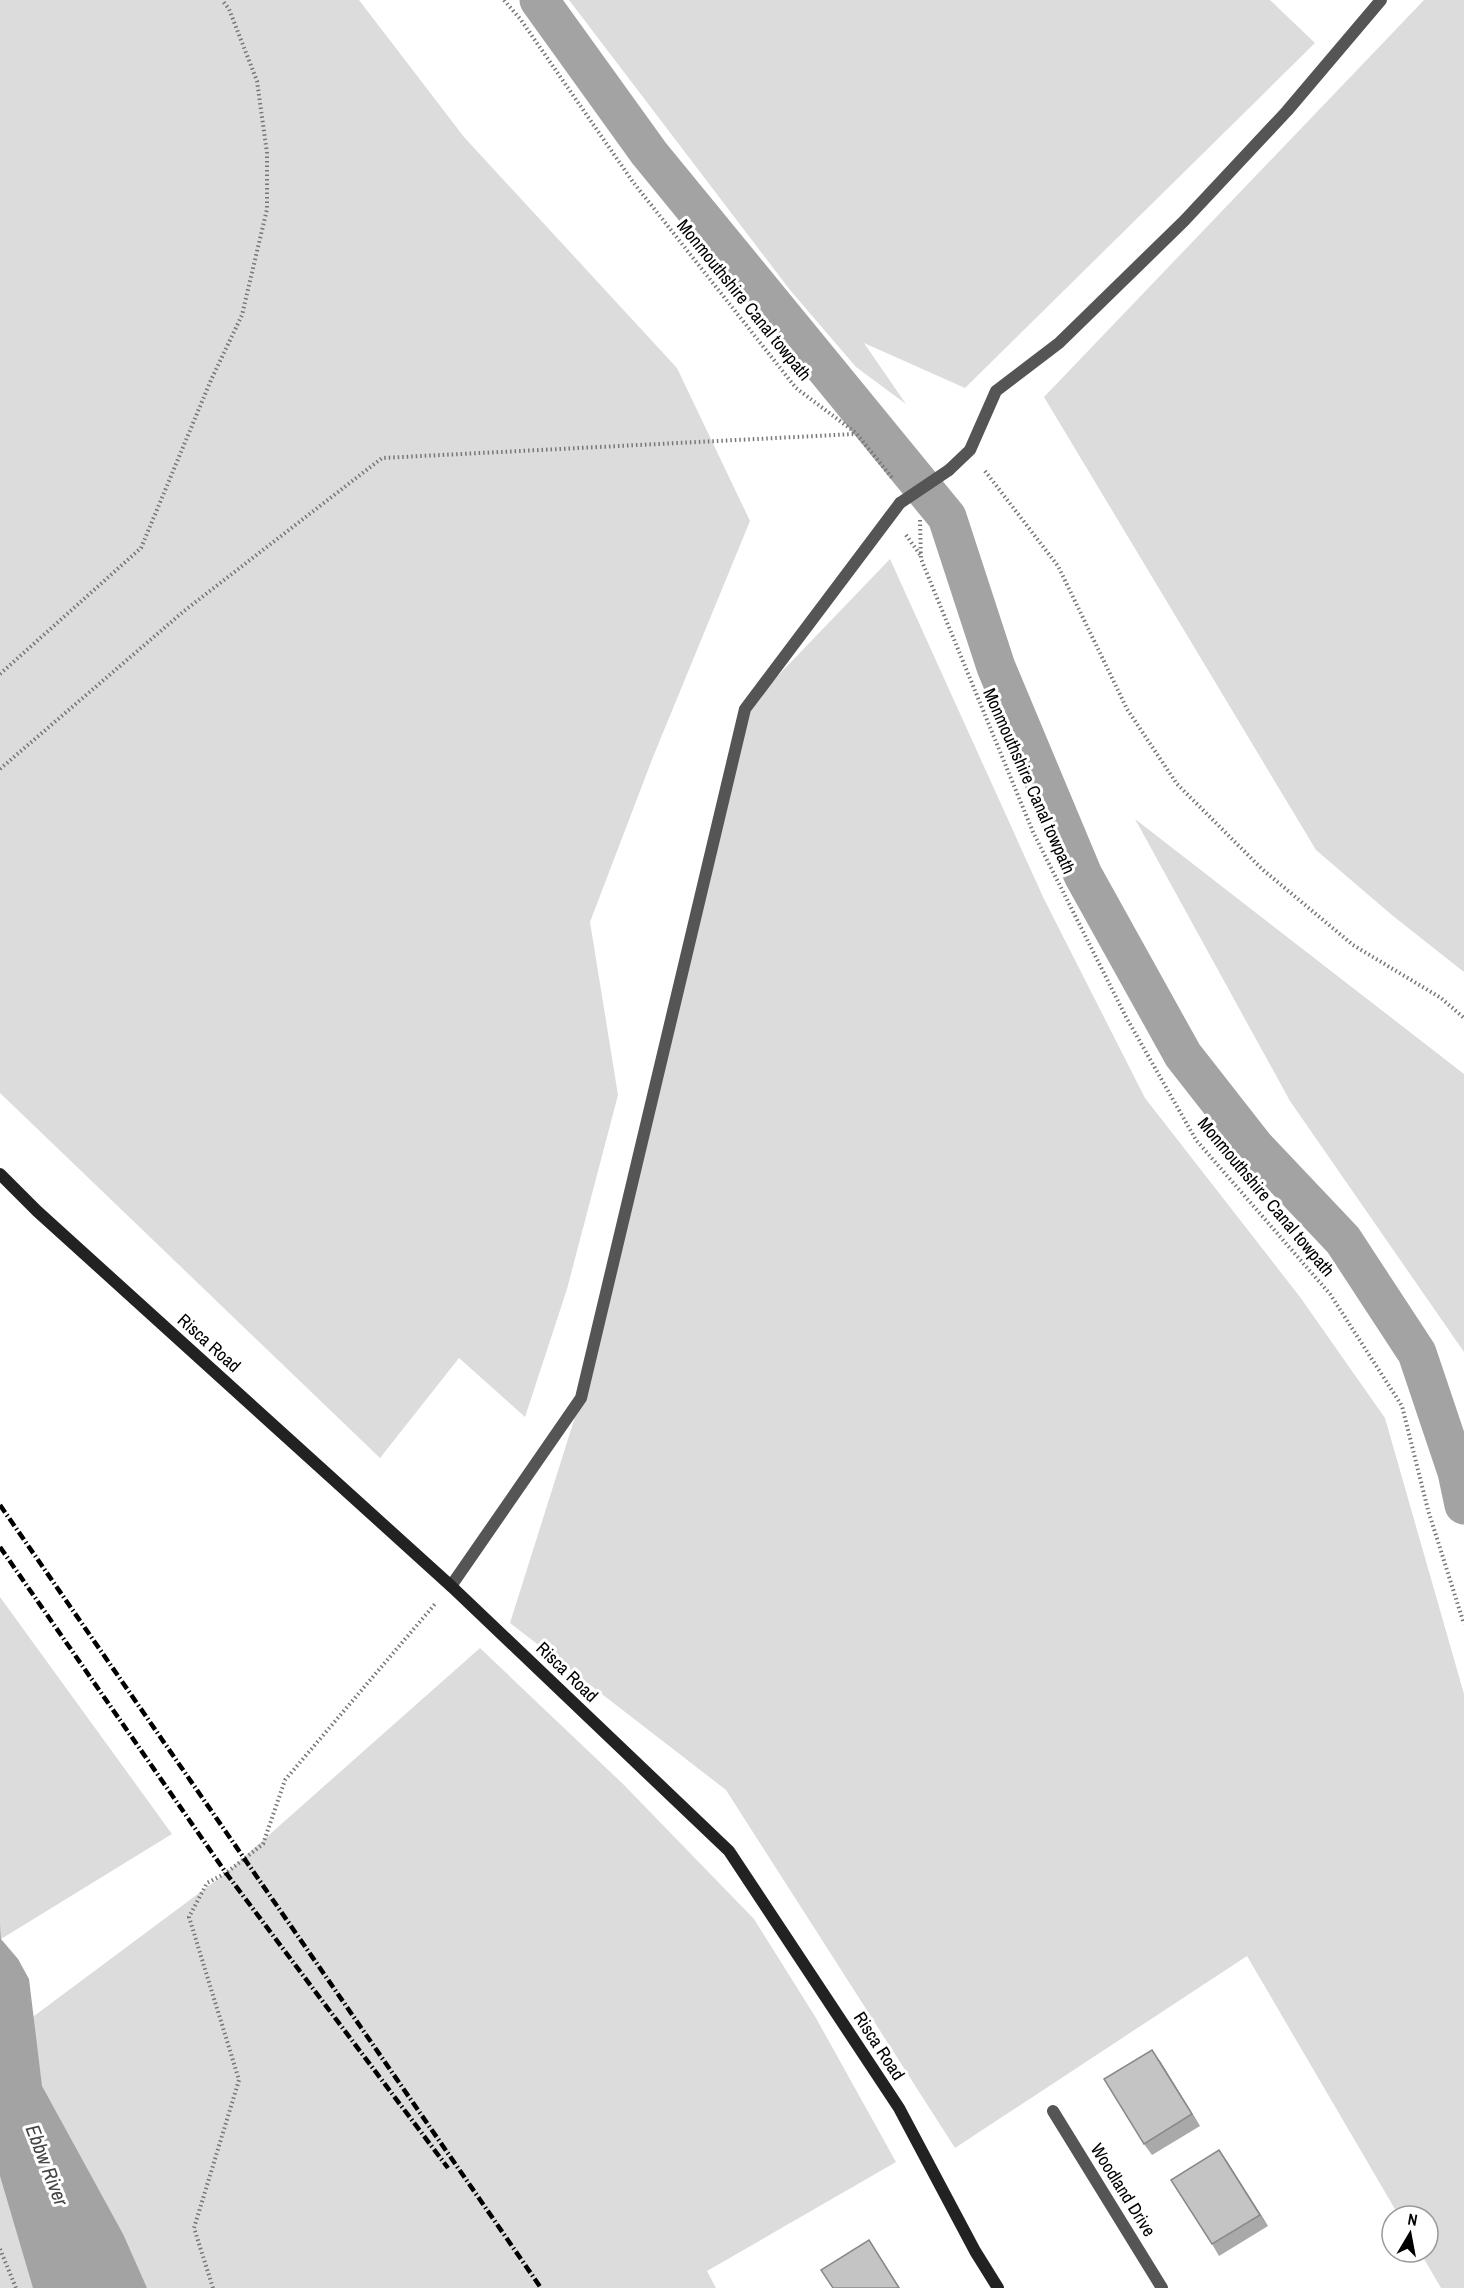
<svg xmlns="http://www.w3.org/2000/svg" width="1464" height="2288" viewBox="0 0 1464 2288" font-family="'Archivo Narrow',sans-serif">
	<rect width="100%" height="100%" fill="#fff"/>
	<path fill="#dcdcdc" d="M0 0H359L464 137 677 368 750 521 653 757 590 922 618 1095 567 1289 525 1417 459 1358 380 1458 0 1093Z
		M569 0H1270L1315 43 965 388 864 343 906 404 856 367 790 290Z
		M1424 0H1464V972L1393 916 1316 850 1044 397Z
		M890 559 1044 899 1145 1098 1300 1297 1385 1418 1464 1694V2288H1441L1420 2252H1428V2216H1399L1247 1956 955 2148 726 1790 510 1623 581 1398 743 712Z
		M1135 819 1464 1074V1352L1290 1101Z
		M0 1597 172 1834 1 1939 0 1923Z
		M480 1648 623 1784 754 1919 816 2018 896 2162 707 2271 716 2288H0V1987L30 2019 226 1873Z"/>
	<path fill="#a3a3a3" d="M0 1923 1 1939 18 1959 29 1979 42 2086 123 2234 147 2288H33L0 2176Z"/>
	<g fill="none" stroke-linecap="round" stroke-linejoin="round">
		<path stroke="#a3a3a3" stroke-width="39" d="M539 0 649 153 947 517 996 667 1083 875 1183 1055 1255 1147 1343 1240 1417 1353 1457 1472 1464 1505"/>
		<path stroke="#777" stroke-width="4" stroke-dasharray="1.5 3" stroke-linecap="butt" d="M504 0 521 20 633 182 796 388 856 433 893 479
			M985 471 1058 566 1127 709 1177 784 1262 869 1353 945 1441 998 1464 1018
			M920 520 921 559 1033 832 1126 1017 1196 1140 1330 1294 1402 1406 1428 1510 1464 1624
			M906 535 921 556
			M0 674 141 548 211 380 242 315 267 209V153L257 81 229 9 222 0
			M0 769 184 611 382 458 855 434
			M0 2249 16 2288
			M213 2288 194 2228 239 2080 189 1917 207 1883 226 1873 263 1844 285 1780 435 1604"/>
		<path stroke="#555" stroke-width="12" d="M949 470 970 450 996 391 1059 343 1184 221 1287 111 1381 0
			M451 1586 581 1398 745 709 900 503
			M1053 2111 1162 2288"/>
		<path stroke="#222" stroke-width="12" d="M0 1174 37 1211 451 1586 729 1851 899 2108 975 2251 998 2288"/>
		<path stroke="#000" stroke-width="4.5" stroke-dasharray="9 3 1.5 3" stroke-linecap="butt" d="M0 1505 541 2288
			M0 1547 226 1873 448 2168"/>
		<path stroke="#555" stroke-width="12" d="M900 503 949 470"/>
	</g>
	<path fill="#a9a9a9" d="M1160 2061 1200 2126 1152 2155 1144 2144Z
		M1219 2150 1268 2226 1219 2256 1212 2244Z"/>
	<path fill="#898989" d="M1152 2050 1160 2061 1200 2126 1192 2114Z
		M1219 2150 1227 2161 1268 2226 1260 2215Z
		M869 2240 877 2252 900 2288H899Z"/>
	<path fill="#c4c4c4" stroke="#898989" stroke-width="1.5" d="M1152 2050 1192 2114 1144 2144 1104 2079Z
		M1219 2150 1260 2215 1212 2244 1171 2180Z
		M869 2240 899 2288H833L821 2270Z"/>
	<g text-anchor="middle" stroke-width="6" stroke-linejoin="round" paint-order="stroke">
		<g font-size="18" fill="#000" stroke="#fff">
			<text transform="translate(744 300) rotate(51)" y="6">Monmouthshire Canal towpath</text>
			<text transform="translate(1029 781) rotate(66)" y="6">Monmouthshire Canal towpath</text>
			<text transform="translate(1266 1197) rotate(50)" y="6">Monmouthshire Canal towpath</text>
			<text transform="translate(209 1343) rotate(42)" y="6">Risca Road</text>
			<text transform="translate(567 1672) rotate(44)" y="6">Risca Road</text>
			<text transform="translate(879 2046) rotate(57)" y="6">Risca Road</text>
			<text transform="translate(1123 2190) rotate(58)" y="6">Woodland Drive</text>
		</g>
		<g font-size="20" font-style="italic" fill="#444" stroke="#fff">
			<text transform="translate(47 2165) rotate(69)" y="7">Ebbw River</text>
		</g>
	</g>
	<g transform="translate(1410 2234) rotate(10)"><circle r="28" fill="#ffffff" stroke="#999999" stroke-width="1.5"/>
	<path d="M0-4.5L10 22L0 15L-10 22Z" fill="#000000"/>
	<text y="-9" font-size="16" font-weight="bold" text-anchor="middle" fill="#000000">N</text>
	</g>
</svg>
